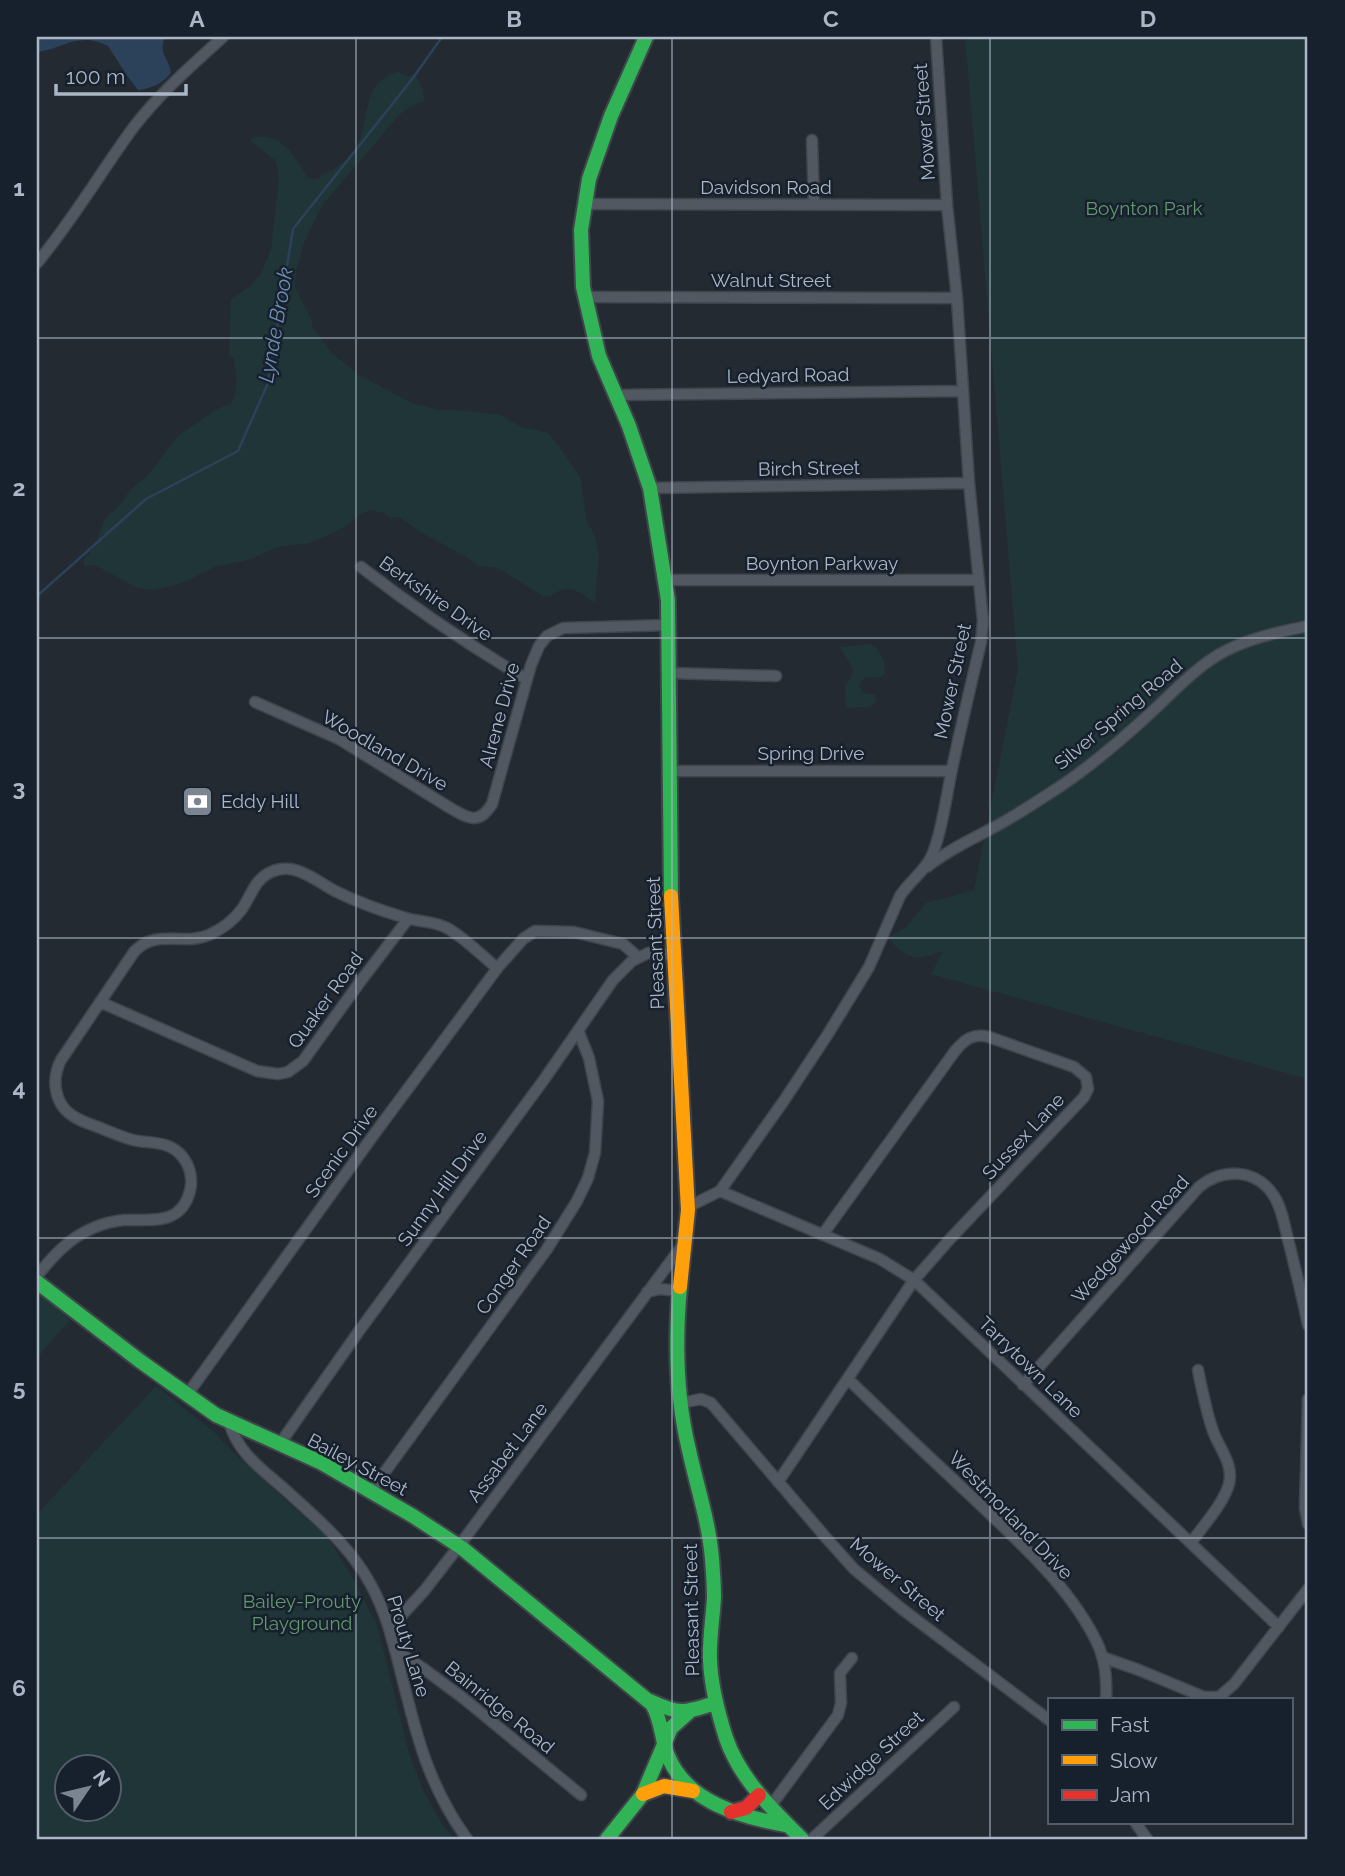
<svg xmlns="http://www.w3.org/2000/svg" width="1345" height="1876" viewBox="0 0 1345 1876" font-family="Raleway,sans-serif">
	<rect width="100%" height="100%" fill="#232a32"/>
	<path fill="#203538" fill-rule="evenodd" d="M965 37H1308V1079L931 974 943 951C924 957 917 962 900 950 895 946 892 943 889 937L906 927 926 903 974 890 1018 669Z
		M398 72 408 77 414 73 423 89 424 101 411 106 399 115 323 204 304 243 296 271 295 288 311 318 313 328 331 352 357 374 414 404 440 410H458L501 415 521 427 549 433 580 476 587 521 595 536 599 555 595 601H591C582 593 571 585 559 591 552 595 551 597 543 596L498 568 477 566 468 558 424 534 399 517 391 518 384 513 371 510 362 513 345 527 310 543 277 547 251 559 214 567 185 582 153 590 137 588 95 565 85 566 83 560 88 555 94 546 105 519 120 505 130 490 148 475 178 436 217 409 230 404 234 398 237 379 234 359 230 355 229 348 231 299 252 285 260 275 271 250 279 177 276 161 254 144 251 141 252 138C281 130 296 158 308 178 317 180 320 177 328 172 338 167 350 158 356 148 372 119 359 83 398 72Z
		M870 644C881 648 886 663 885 674L881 677 864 678 859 686 864 693 875 695 876 702 868 707 846 708 845 687 854 671 840 647Z
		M37 1291 70 1320 37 1358Z
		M156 1386 215 1433 235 1454 328 1538 355 1582 377 1625 409 1753 423 1790 442 1824 454 1839H37V1514ZM66 1768H108V1810H66Z"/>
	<path fill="#2c425b" d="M37 37H165C158 55 169 57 171 73 163 83 151 89 138 90L128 77 108 46C78 31 66 48 37 52Z"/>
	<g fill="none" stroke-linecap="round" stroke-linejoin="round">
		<path stroke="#2c425b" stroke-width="2.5" d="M37 596 146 499 238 451 268 383 293 229 413 78 442 37"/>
		<defs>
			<path id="street" d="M812 140 814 204
				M584 204 947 205
				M37 263C73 220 100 173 133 128 159 94 192 65 223 37
				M585 297 957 298
				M615 395 962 391
				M650 488 969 483
				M361 567C414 608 469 645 526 679
				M666 580H979
				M670 673 776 676
				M255 702 339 739 447 806C466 817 478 827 492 804L531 665 539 646 547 636 563 628 669 625
				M671 771H951
				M927 867C949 849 975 838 1000 824 1020 813 1039 800 1058 788 1094 764 1126 736 1157 707 1176 689 1195 669 1218 655 1245 639 1278 632 1308 626
				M100 1002 257 1071 278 1074 288 1072 303 1061 360 982 408 919
				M720 1191 880 1259 914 1280 1279 1627
				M688 1207 720 1191 783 1102 828 1034 869 967 900 896C910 880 926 871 933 853 943 827 946 797 952 769 961 726 971 684 981 642L983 621 969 483 957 298 947 205 936 37
				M37 1276C53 1256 69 1238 93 1228 102 1224 113 1221 124 1220 151 1219 181 1226 190 1191 193 1179 190 1166 182 1156 168 1140 151 1144 133 1140 122 1137 113 1133 103 1129 93 1125 82 1122 73 1116 54 1104 51 1079 61 1060L134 952C156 928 182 946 209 935 222 929 234 920 242 909 252 894 255 879 271 872 295 861 316 881 335 891 357 902 382 911 406 918 420 922 434 921 447 928 465 938 481 955 497 968
				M647 1292 660 1289 679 1291
				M848 1379C889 1419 930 1458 972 1497 1017 1540 1073 1589 1099 1647 1106 1664 1107 1681 1106 1699
				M1023 1385 1199 1187C1222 1168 1256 1168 1274 1196 1283 1210 1285 1230 1290 1247 1296 1273 1303 1299 1308 1325
				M187 1395 375 1133 499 966 523 939 535 931 574 932 623 944 638 957
				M1308 1399 1305 1508 1308 1524
				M681 1403 701 1399 711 1403 828 1540 854 1569 902 1609 1049 1720
				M229 1422C239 1456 265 1471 290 1494 320 1521 352 1549 371 1585 387 1614 394 1646 402 1677 417 1738 429 1786 467 1839
				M279 1445 359 1331 543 1081 613 980 632 961 648 953H662L673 956
				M778 1482 914 1280 950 1239 1084 1097 1088 1089 1086 1077 1074 1067 989 1037C973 1033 965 1039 955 1051L823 1234
				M371 1491 547 1249 577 1201 588 1178 595 1153 598 1101 589 1058 578 1030
				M1191 1543C1202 1527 1224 1503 1229 1484 1234 1462 1218 1448 1212 1428 1206 1410 1202 1390 1198 1370
				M389 1629 424 1591 459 1546 682 1246
				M395 1650 424 1669 463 1698 581 1795
				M1102 1657 1139 1670 1204 1697H1219L1234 1684 1308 1589
				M770 1807 838 1715 841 1703 840 1673 852 1658
				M1135 1822 1147 1839
				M812 1839 954 1707"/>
			<path id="fast" d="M646 37 611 116 589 179 581 230 583 287 599 356 629 426 650 488 668 600 671 896
				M37 1282 140 1361 216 1415 320 1462 413 1516 462 1548 652 1704C662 1720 661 1739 668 1756 687 1803 742 1817 786 1825
				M680 1287C675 1341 676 1397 689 1450 697 1487 709 1522 712 1559 713 1572 714 1584 714 1597 713 1618 709 1639 710 1660 711 1687 718 1713 726 1738 740 1779 772 1809 802 1839
				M650 1701C680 1715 684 1713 715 1703
				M607 1839 643 1794 671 1728 689 1712"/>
			<path id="slow" d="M671 896 688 1210 680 1287
				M643 1794 664 1786 693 1791"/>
			<path id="jam" d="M731 1812 746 1808 759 1795"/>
		</defs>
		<use href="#street" stroke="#40454c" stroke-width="13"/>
		<use href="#fast" stroke="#40454c" stroke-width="18"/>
		<use href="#slow" stroke="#40454c" stroke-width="18"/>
		<use href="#jam" stroke="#40454c" stroke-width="18"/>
		<use href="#street" stroke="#525861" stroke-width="10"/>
		<use href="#fast" stroke="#30b455" stroke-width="14"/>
		<use href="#slow" stroke="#ff9f0a" stroke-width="14"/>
		<use href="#jam" stroke="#e5322d" stroke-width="14"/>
	</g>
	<path fill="none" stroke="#abb6c6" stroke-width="2" stroke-opacity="0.55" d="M356 37V1839M672 37V1839M990 37V1839M37 338H1308M37 638H1308M37 938H1308M37 1238H1308M37 1538H1308"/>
	<defs>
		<symbol id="bank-square" viewBox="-11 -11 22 22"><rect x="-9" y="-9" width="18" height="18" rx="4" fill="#7b8592" stroke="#17202d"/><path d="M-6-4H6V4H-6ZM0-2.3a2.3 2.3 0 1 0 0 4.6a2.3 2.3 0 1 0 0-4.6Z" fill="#fff"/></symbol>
	</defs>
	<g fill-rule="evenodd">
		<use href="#bank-square" x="180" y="784" width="35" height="35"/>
	</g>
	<g text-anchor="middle" stroke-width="5" stroke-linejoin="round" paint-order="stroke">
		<g font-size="19" fill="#abb6c6" stroke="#17202d">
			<text transform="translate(924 122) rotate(-94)" y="7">Mower Street</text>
			<text x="766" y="194">Davidson Road</text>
			<text x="771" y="287">Walnut Street</text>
			<text transform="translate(788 375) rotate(-1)" y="7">Ledyard Road</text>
			<text transform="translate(809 468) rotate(-1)" y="7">Birch Street</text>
			<text x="822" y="570">Boynton Parkway</text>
			<text transform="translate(436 598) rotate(35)" y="7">Berkshire Drive</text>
			<text transform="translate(952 681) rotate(-78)" y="7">Mower Street</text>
			<text transform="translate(1118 714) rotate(-40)" y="7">Silver Spring Road</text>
			<text transform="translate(499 715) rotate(-75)" y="7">Alrene Drive</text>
			<text transform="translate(385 750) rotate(30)" y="7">Woodland Drive</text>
			<text x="811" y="760">Spring Drive</text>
			<text transform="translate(655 943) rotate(-92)" y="7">Pleasant Street</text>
			<text transform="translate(325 1000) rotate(-54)" y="7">Quaker Road</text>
			<text transform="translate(1023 1136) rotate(-47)" y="7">Sussex Lane</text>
			<text transform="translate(341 1151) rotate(-54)" y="7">Scenic Drive</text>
			<text transform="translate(442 1188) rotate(-54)" y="7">Sunny Hill Drive</text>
			<text transform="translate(1130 1239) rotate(-48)" y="7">Wedgewood Road</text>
			<text transform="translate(513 1265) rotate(-55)" y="7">Conger Road</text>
			<text transform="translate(1031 1367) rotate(44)" y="7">Tarrytown Lane</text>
			<text transform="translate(507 1452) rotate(-53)" y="7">Assabet Lane</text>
			<text transform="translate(358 1464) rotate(28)" y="7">Bailey Street</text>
			<text transform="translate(1011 1515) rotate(46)" y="7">Westmorland Drive</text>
			<text transform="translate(898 1579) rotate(40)" y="7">Mower Street</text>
			<text transform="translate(691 1610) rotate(-91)" y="7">Pleasant Street</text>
			<text transform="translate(409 1646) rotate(73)" y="7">Prouty Lane</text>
			<text transform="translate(500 1707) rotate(39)" y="7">Bainridge Road</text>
			<text transform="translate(871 1760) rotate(-43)" y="7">Edwidge Street</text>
		</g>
		<g font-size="19" fill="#61986c" stroke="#17202d">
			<text x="1144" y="215">Boynton Park</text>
			<text x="302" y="1608">Bailey-Prouty<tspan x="302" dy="22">Playground</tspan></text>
		</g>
		<g font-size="19" fill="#abb6c6" stroke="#17202d" text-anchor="start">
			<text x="221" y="808">Eddy Hill</text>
		</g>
		<g font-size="21" font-style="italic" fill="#708eb2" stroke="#17202d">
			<text transform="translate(276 325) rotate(-80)" y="7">Lynde Brook</text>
		</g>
	</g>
	<rect width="1345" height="1876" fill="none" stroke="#17202d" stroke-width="77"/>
	<rect x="1048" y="1698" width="245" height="126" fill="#17202d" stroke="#525c6a" stroke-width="2"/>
	<rect x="1062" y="1720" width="35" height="10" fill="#30b455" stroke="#525c6a" stroke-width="2"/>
	<text x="1110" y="1732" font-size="21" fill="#abb6c6">Fast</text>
	<rect x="1062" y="1755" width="35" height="10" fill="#ff9f0a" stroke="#525c6a" stroke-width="2"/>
	<text x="1110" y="1768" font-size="21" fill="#abb6c6">Slow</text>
	<rect x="1062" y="1790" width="35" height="10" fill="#e5322d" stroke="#525c6a" stroke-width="2"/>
	<text x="1110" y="1802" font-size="21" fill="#abb6c6">Jam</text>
	<g transform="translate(88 1788) rotate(55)"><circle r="33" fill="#17202d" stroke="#525c6a" stroke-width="2"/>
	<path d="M0-5L12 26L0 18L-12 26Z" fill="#7b8592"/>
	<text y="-10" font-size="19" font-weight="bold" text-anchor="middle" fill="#abb6c6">N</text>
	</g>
	<path d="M56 84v10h130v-10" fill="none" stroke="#abb6c6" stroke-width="3.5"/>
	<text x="66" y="84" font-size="21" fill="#abb6c6" stroke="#17202d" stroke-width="5" paint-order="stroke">100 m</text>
	<rect x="38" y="38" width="1268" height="1800" fill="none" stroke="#abb6c6" stroke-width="2.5"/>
	<g font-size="23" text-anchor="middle" font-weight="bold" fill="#abb6c6">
		<text x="197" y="27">A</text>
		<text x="514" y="27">B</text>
		<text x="831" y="27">C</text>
		<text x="1148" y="27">D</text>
		<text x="19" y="196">1</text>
		<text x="19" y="496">2</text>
		<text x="19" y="796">3</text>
		<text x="19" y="1096">4</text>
		<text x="19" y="1396">5</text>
		<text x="19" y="1696">6</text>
	</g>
</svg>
